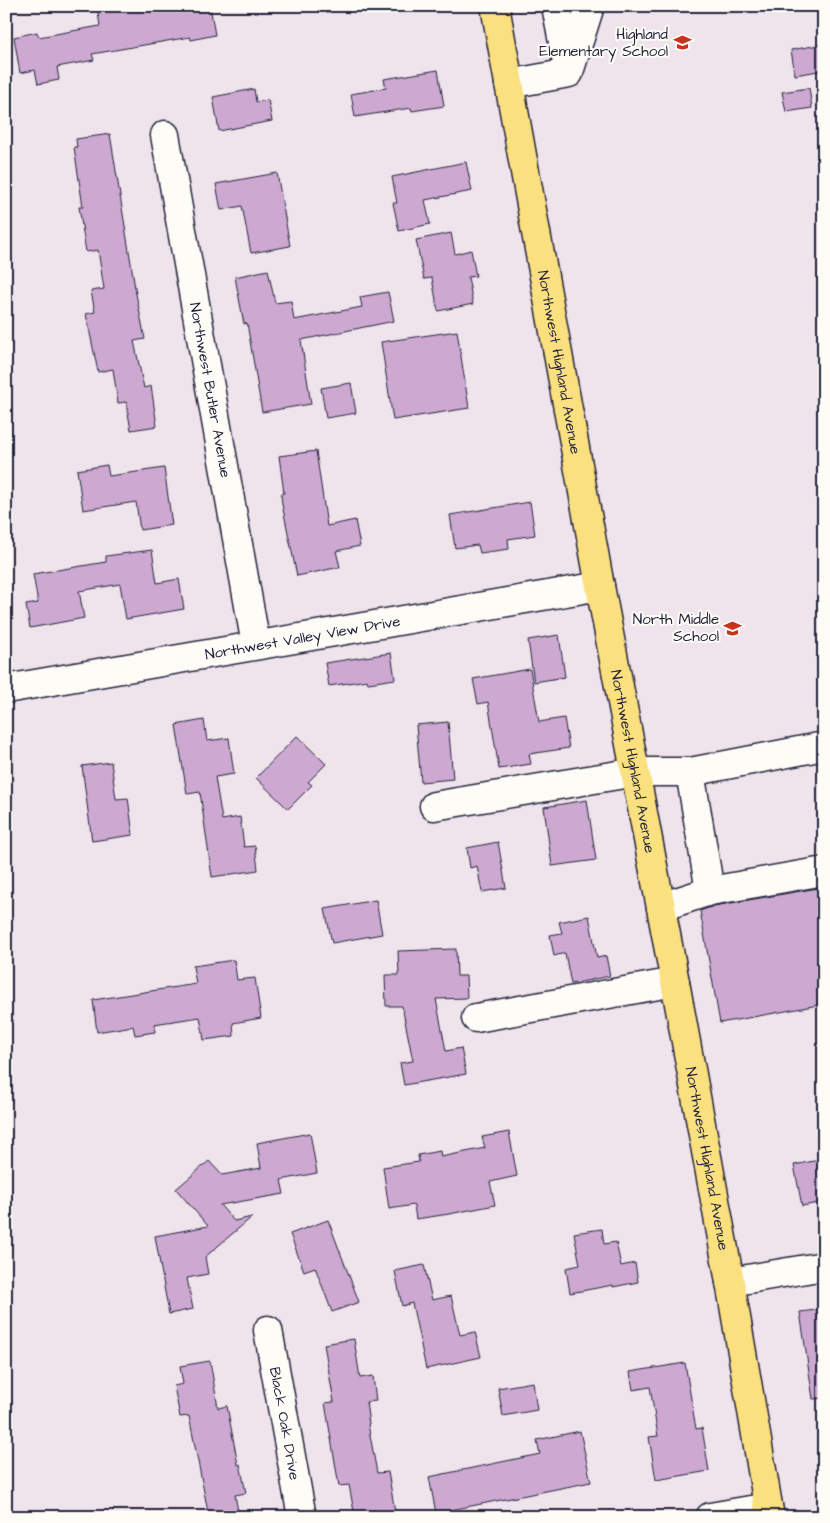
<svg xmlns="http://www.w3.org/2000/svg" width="830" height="1523" viewBox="0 0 830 1523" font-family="'Architects Daughter',sans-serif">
	<rect width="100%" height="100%" fill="#efe3ec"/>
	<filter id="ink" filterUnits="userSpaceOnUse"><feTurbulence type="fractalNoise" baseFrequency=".02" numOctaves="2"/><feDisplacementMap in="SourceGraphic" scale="10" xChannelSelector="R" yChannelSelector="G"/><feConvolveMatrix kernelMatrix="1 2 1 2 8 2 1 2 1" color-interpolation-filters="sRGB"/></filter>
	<g filter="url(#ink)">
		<path fill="#cda9d2" stroke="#22223b" d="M97 6H210L215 35 191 40 190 37 92 54 94 60 57 67 59 80 38 84 35 70 20 73 14 37 37 32 39 37 100 26Z
			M824 44V70L795 75 791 50Z
			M438 70 444 106 412 111 411 108 355 117 351 94 386 88 384 79Z
			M809 88 812 108 786 112 782 92Z
			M254 89 256 102 268 100 272 121 219 131 213 97Z
			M110 134 136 294 145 339 134 341 144 388 151 386 157 426 131 430 126 402 118 403 113 369 98 372 86 314 95 312 91 291 104 289 98 250 86 252 79 207H83L74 147H77L76 139Z
			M466 162 472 191 425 200 430 224 399 231 393 203H397L392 177Z
			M277 173 290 246 251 253 242 206 221 210 216 184Z
			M451 233 455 254 471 250 476 276 468 277 473 304 438 311 432 278 424 279 416 240Z
			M268 270 275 303 291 301 294 320 362 307 360 297 388 292 394 321 301 340 311 404 262 412 247 323 244 324 235 277Z
			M457 331 469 408 393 420 381 342Z
			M351 383 356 413 326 418 321 388Z
			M316 451 327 526 355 520 360 546 336 551 340 567 297 576 282 504 281 494 284 493 279 456Z
			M107 465 109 476 164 468 172 525 140 530 136 502 83 510 77 470Z
			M530 502 535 535 508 539 509 549 480 553 478 545 455 548 450 515Z
			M152 550 157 583 179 579 184 609 126 619 120 584 79 591 84 618 30 628 26 605 38 603 33 574 106 562V556Z
			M559 635 565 677 534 682 528 640Z
			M391 653 395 679 368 683 367 680 329 686 325 663Z
			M530 669 539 722 564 718 569 748 529 754 531 764 499 769 488 702 478 704 473 679Z
			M204 720 207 741 229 738 234 774 215 777 222 820 240 817 244 847 255 846 258 870 212 877 200 792 187 794 176 725Z
			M448 722 453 779 421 782 416 725Z
			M297 736 326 764 308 782 312 785 288 809 256 778Z
			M111 762 116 799 128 798 133 835 92 841 82 766Z
			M587 800 596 860 552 866 544 807Z
			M498 842 506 888 482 892 477 866 470 868 467 848Z
			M824 887V1004L720 1023 700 911 714 906Z
			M376 900 382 934 332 943 325 909Z
			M589 916 597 958 606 956 610 976 571 984 565 953 554 956 550 935 562 933 559 922Z
			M456 949 457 976H466L467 998 436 999 446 1051 461 1048 466 1074 404 1085 400 1063 413 1061 402 1006H386L385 975H399L398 951Z
			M234 960 237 980 255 978 261 1018 233 1023 234 1036 204 1040 200 1017 154 1024 155 1032 135 1035 133 1026 97 1032 93 1000 196 984 193 966Z
			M509 1132 517 1176 490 1182 495 1205 449 1214 416 1219 414 1205 389 1209 383 1167 419 1162 418 1155 440 1151 441 1157 485 1148 482 1137Z
			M310 1133 317 1173 281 1180 284 1194 220 1205 234 1221 252 1217 205 1257 208 1274 187 1278 193 1309 169 1314 155 1236 208 1226 176 1189 209 1161 222 1175 261 1168 257 1143Z
			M824 1159V1202L802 1206 794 1165Z
			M328 1220 359 1302 332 1312 315 1267 304 1271 290 1234Z
			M602 1229 604 1244 616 1242 621 1266 635 1263 638 1282 613 1287V1285L570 1293 566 1268 580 1265 574 1233Z
			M424 1265 432 1300 451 1296 460 1335 475 1332 481 1357 426 1369 412 1303 402 1306 395 1271Z
			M824 1309V1398L813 1399 800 1312Z
			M354 1339 360 1378 373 1376 376 1401 366 1402 369 1424H368L377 1473 388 1472 396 1517H355L349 1485 339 1486 325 1403 334 1402 324 1344Z
			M210 1361 218 1408 227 1406 238 1465 240 1464 246 1493 235 1495 239 1517H209L189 1416 180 1417 174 1386 183 1384 180 1366Z
			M685 1363 696 1429 702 1428 709 1471 656 1480 649 1437 658 1436 650 1387 633 1390 630 1372Z
			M533 1382 537 1410 503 1416 498 1388Z
			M580 1431 591 1482 436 1513 429 1477 540 1454 537 1440Z"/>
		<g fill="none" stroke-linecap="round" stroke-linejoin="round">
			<defs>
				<g id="minor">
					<path d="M570 69 590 6"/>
					<path d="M509 84 569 73 556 6"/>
					<path id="s1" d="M165 135 256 645"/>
					<path id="s2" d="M6 689 600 586"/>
					<path d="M690 772 824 746"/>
					<path d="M434 806 636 772H690L710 891 661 907"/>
					<path d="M710 891 824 871"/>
					<path d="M476 1018 675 982"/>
					<path d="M730 1282 824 1266"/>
					<path id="s3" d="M268 1330 302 1517"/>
					<path d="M710 1517 768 1507"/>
				</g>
				<g id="major">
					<path id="s4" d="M495 6 600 586 675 982 730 1282 770 1517"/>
				</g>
			</defs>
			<use href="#minor" stroke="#22223b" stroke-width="31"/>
			<use href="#major" stroke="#22223b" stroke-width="31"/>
			<use href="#minor" stroke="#fdfcf7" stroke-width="28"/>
			<use href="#major" stroke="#fbe080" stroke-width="28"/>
		</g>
	</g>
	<defs>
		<symbol id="school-bare" viewBox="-9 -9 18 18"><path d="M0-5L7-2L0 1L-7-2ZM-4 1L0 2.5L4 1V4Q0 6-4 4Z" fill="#c8321e" stroke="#fdfcf7" stroke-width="2.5" paint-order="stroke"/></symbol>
	</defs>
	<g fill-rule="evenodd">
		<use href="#school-bare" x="670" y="30" width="25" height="25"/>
		<use href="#school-bare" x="720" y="616" width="25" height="25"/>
	</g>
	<g text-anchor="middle" stroke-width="4" stroke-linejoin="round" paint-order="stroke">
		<g font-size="15" fill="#22223b" stroke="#fdfcf7" text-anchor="end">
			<text x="668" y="39">Highland<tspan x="668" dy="17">Elementary School</tspan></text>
			<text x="719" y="624">North Middle<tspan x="719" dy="17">School</tspan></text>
		</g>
		<g font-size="15" fill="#22223b" stroke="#fdfcf7">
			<text dy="5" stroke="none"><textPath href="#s4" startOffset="362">Northwest Highland Avenue</textPath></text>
			<text dy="5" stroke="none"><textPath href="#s1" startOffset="259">Northwest Butler Avenue</textPath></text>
			<text dy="5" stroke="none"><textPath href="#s2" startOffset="301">Northwest Valley View Drive</textPath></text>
			<text dy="5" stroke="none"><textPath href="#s4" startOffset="768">Northwest Highland Avenue</textPath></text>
			<text dy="5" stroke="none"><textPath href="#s4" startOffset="1172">Northwest Highland Avenue</textPath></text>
			<text dy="5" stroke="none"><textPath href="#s3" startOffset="95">Black Oak Drive</textPath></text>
		</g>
	</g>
	<rect width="830" height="1523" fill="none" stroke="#fdfcf7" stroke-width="25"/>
	<rect x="12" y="12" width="805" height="1498" fill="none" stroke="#22223b" stroke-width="2" filter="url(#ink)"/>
</svg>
